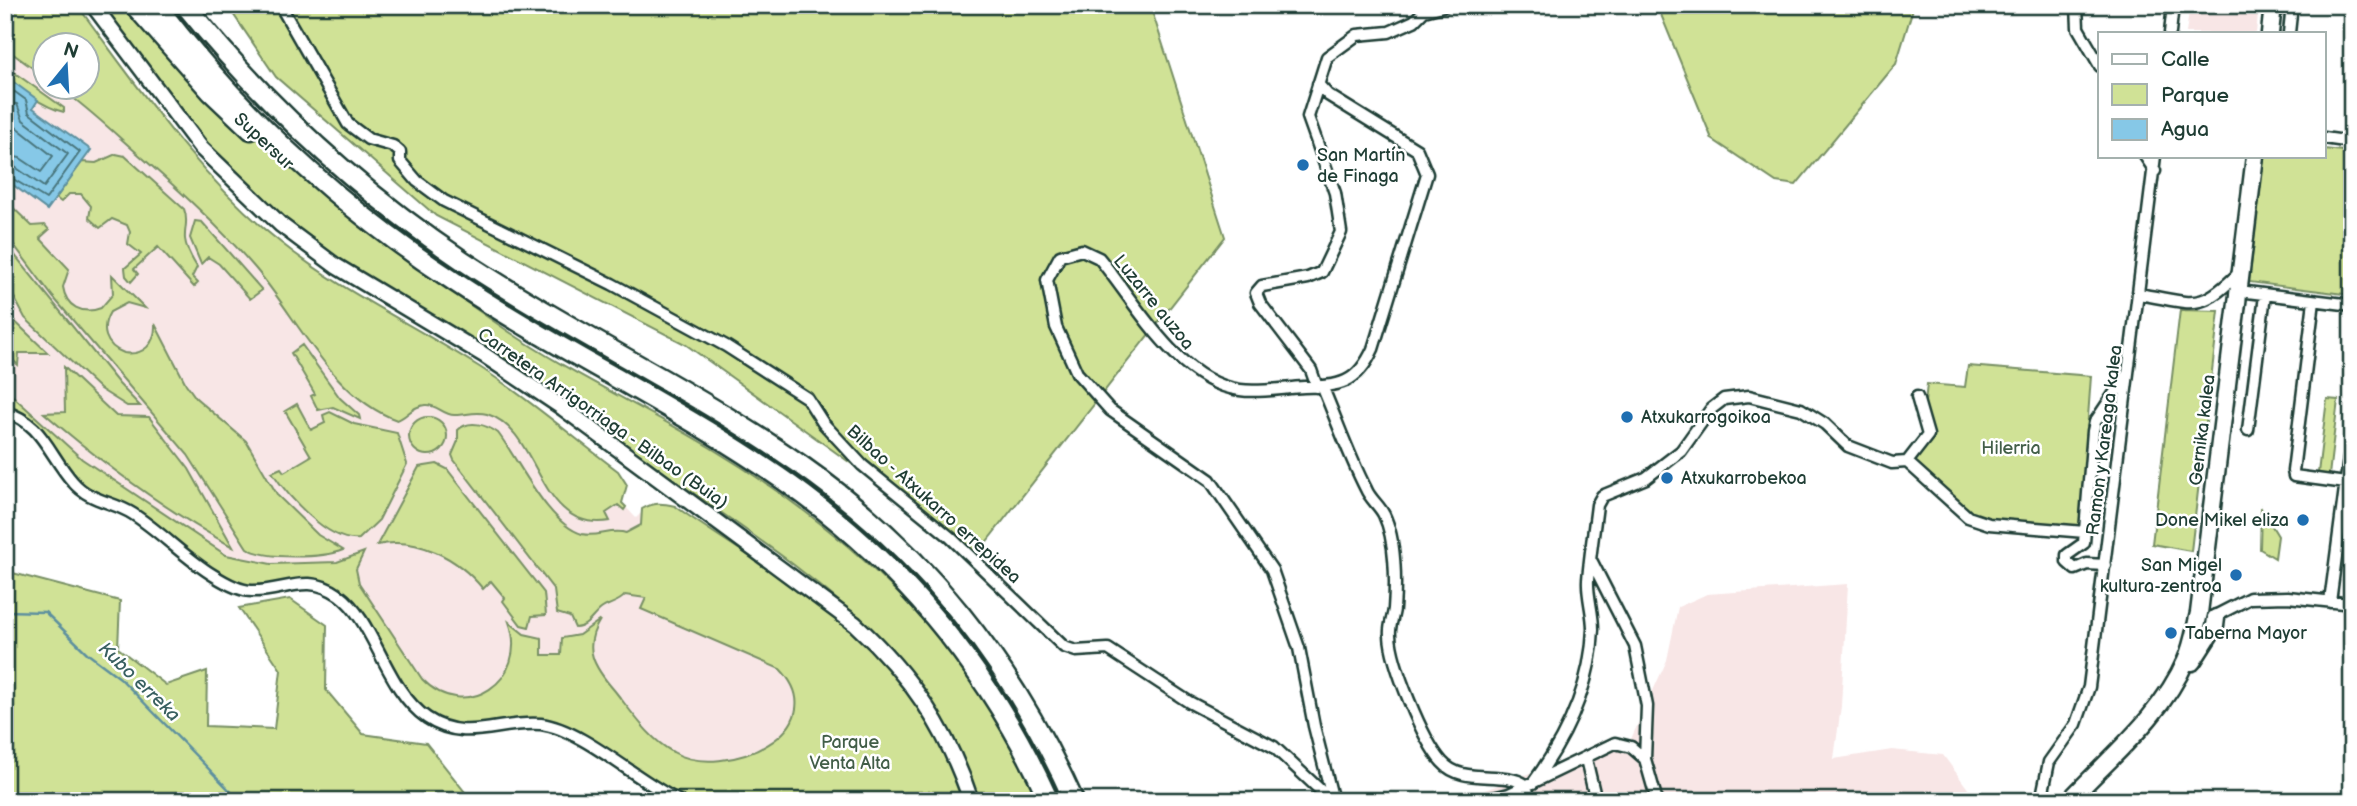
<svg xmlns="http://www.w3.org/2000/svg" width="2357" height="806" viewBox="0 0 2357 806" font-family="'Balsamiq Sans',sans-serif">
	<rect width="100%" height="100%" fill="#fff"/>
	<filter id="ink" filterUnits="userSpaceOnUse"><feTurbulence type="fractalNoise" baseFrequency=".0143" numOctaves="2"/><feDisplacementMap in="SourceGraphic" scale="14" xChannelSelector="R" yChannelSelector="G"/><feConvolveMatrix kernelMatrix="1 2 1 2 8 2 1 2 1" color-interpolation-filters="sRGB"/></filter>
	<g filter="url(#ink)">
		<path fill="#f8e6e6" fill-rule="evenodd" d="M5 5H77L188 151 219 186 279 242 370 304 512 389 618 471 627 485 622 503 636 518 649 505 658 503 675 506 809 597 898 676 679 801 554 727 461 732 351 607 322 587 262 591 30 423 5 412ZM46 46H88V88H46Z
			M2190 5H2259L2256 33H2186Z
			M1848 584 1841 706 1834 759 1892 750 1943 755 1977 801H1456L1567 759 1606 739H1631L1667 660 1678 607 1707 594Z"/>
		<path fill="#d0e296" stroke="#789065" stroke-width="2" d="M5 5H77C139 88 198 177 280 242 341 291 412 324 478 366 527 397 571 436 618 471L627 485 622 503 626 507 624 510 618 505 606 513 610 521C537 534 541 430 487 414 475 411 466 415 455 415 444 416 437 404 425 405 412 406 407 417 397 420 332 397 298 318 255 268 219 226 178 189 137 153 111 130 87 107 60 88H88V46H46L45 77 5 48Z
			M99 5H143C180 48 216 93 254 135 271 152 292 167 310 183 372 236 438 283 505 329 571 374 644 407 711 448 849 531 977 649 1038 801H977C937 653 799 568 682 485 603 429 523 375 441 323 390 292 334 263 288 225 213 163 157 82 99 5Z
			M227 5H1150L1225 237 977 554 685 344 436 216 276 77Z
			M1657 5H1914L1896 64 1796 185 1776 182 1712 139Z
			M5 66 64 108V112C43 107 20 90 5 74Z
			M2324 149 2352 152V295L2249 282 2264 156H2324Z
			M116 154 125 156 184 209C189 221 184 228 185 239 186 249 192 259 197 267L192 277 198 283 194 287 158 247 134 269 138 274 131 282 126 276 125 268 141 254 128 244 130 232 127 225 112 219 100 228 89 218 91 206 81 194H69L61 202 56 198 82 162 96 163Z
			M5 200 32 226 45 225 49 230 40 238 69 269 63 287C66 307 82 315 101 308L113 294 112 275 145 308 127 303 110 312C100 329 105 346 124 353 143 356 156 344 155 324L186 384 196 398 246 441 278 496 318 535 343 550C324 558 265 560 247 548L188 455 53 297 5 233Z
			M195 221 202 222 262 290 250 299 219 264 208 257 201 264 190 238Z
			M5 243 119 384 140 406H127L100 389 25 318 5 280Z
			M2180 310 2219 311 2191 551 2152 544Z
			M5 312 48 353H19L18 365 5 353Z
			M302 345 340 398 359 415 360 419 333 407 318 410 311 396 315 394 291 353Z
			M1968 366 2091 376 2080 528 1995 522 1965 511 1909 463 1931 438 1924 412 1927 384 1965 387Z
			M64 367 116 416 149 417 189 469 233 547C165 510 103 464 44 413L65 412Z
			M5 389 82 459 226 555 271 564 337 562 364 552 356 569 359 583 422 679C465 724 530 680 509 622L524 634 542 638V655H561L562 638 579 635 600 620C582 648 594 667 614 690 631 711 649 739 673 752 724 782 839 730 780 669L641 609 646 598 625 595C619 603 609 603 601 609 592 616 587 628 575 628L570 617 557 613 554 590 454 460 452 455 458 441V430C469 419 487 425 498 433 520 462 548 524 582 534 597 538 612 528 626 533L641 525 642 509C654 502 662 503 675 506 756 565 859 614 916 699 937 731 951 765 964 801H680L554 727 461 732 414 708 351 607 322 587 262 591 223 581 131 512 91 497 30 422 5 412Z
			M2327 399 2338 400 2329 475 2318 473Z
			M297 404 311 430 325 423 323 415 330 412 354 424 397 433 407 464 379 520 359 539C328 543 287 495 272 472L281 468 284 472 311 456 285 411Z
			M409 436a19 19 0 1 1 38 0a19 19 0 1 1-38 0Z
			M437 464 447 469 544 593 546 615 532 616 529 627 521 625 503 601 505 598 491 581 483 589C458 558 417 536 377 545L419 467Z
			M2261 508 2278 536 2275 558 2260 549Z
			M5 571 120 601 118 648 166 685 207 671 206 726 274 729 281 670 239 608 290 599 327 625 326 690 363 734 426 743 472 801H5Z"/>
		<path fill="#86c8e7" stroke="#5d909f" stroke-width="2" d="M12 81 38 100 33 108 91 150 47 210 5 179V87Z"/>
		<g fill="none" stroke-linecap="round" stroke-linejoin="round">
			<path stroke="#48757c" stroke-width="2" d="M5 94 15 92 26 100 29 113 80 152 46 199 5 174
				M5 103 17 104 23 120 68 154 44 187 15 167 5 165
				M5 114 16 127 53 156 41 172 20 158 5 155"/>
			<path stroke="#5d909f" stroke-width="2.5" d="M5 611 45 612 88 654 120 678 240 801"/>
			<defs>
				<path id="street" d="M280 5 348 124 368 139 393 146 400 152V161L417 181 444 201 612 284 726 346 807 398 823 423 862 465 950 537 1064 647 1076 651 1108 649 1189 702 1274 747 1332 801
					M2077 5 2078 28 2100 66
					M2170 33 2173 5
					M2289 33 2292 5
					M1318 84 1328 95 1417 150 1427 174 1373 349C1357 384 1340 386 1304 387 1284 388 1260 393 1240 390 1178 382 1136 303 1099 258L1082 250 1060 256 1047 280 1056 327 1077 373 1110 410 1210 480 1272 570 1299 648 1314 726 1333 801
					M2324 138 2352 142
					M2145 156 2155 171
					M2239 291 2352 305
					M2138 294C2195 303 2198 314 2241 271
					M2314 301 2293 471 2294 476 2346 483
					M1322 386C1337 421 1349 456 1366 489 1370 499 1380 506 1384 515 1396 540 1396 582 1394 609 1393 618 1389 626 1390 635 1391 663 1423 741 1442 762 1463 786 1502 769 1526 785
					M1317 387 1311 370 1260 303 1256 293 1262 286 1308 278 1322 272 1341 232 1335 193 1308 117 1327 57 1357 35 1389 32 1414 21 1424 11 1446 5
					M1917 397 1928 435 1907 462 1968 517 1989 524 2085 532
					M5 412C42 422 49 455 73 482 90 502 113 501 133 514 161 532 185 558 213 575 224 582 239 591 252 591 284 592 307 572 339 595 375 621 385 689 427 718 465 744 501 720 541 724 582 729 639 782 679 801
					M2248 430 2265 295
					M1592 562 1635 646 1647 706 1645 759 1657 801
					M2105 565 2087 564 2075 569 2067 562V555L2084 543 2093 431 2095 422 2126 376
					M2330 602 2352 435
					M2213 617 2250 598 2288 597 2352 604
					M1586 759 1596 801
					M1533 783C1566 738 1591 686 1593 629 1593 612 1587 596 1588 580 1590 555 1594 530 1597 505L1602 496 1646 478 1681 451 1711 409 1724 399 1749 396 1801 409 1825 424 1848 446 1892 463 1907 462
					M1526 785 1530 801
					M1481 801 1509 794 1615 743 1631 747 1645 759
					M2041 801 2049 762 2076 724 2089 687 2155 156"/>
				<path id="secondary" d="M93 5 201 148 281 225 336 266 484 355 563 408 855 624C910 674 948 730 971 801"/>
				<path id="primary" d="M2270 33 2273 5
					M2192 662 2215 626 2216 618
					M2069 801C2110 757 2162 716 2186 660 2193 645 2195 629 2199 613L2255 156"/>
				<path id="highway" d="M134 5 211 92 251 130
					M156 5C239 113 341 208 455 282 568 357 694 414 804 495 911 575 994 679 1049 801
					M185 5C264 103 358 190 462 260 572 333 693 389 801 465 925 552 1012 663 1074 801"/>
			</defs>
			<use href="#street" stroke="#1f3d34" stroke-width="15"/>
			<use href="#secondary" stroke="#1f3d34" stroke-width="19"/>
			<use href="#primary" stroke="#1f3d34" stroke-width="21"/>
			<use href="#highway" stroke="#1f3d34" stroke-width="23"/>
			<use href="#street" stroke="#fff" stroke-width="10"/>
			<use href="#secondary" stroke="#fff" stroke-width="14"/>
			<use href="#primary" stroke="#fff" stroke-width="16"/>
			<use href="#highway" stroke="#fff" stroke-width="18"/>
		</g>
	</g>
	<g fill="#1f6fb2" stroke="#fff" stroke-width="2.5">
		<circle cx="1303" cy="165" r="7"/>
		<circle cx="1627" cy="417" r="7"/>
		<circle cx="1667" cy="478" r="7"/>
		<circle cx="2303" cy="520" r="7"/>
		<circle cx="2236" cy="575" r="7"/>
		<circle cx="2171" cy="633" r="7"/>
	</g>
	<g text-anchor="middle" stroke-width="5" stroke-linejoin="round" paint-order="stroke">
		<g font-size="18" fill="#1f3d34" stroke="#fff">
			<text transform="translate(264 141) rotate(43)" y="6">Supersur</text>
			<text transform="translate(1154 302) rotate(51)" y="6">Luzarre auzoa</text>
			<text transform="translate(603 418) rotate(35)" y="6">Carretera Arrigorriaga - Bilbao (Buia)</text>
			<text transform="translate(2202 430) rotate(-83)" y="6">Gernika kalea</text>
			<text transform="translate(2104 440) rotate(-83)" y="6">Ramon y Kareaga kalea</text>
			<text transform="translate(934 504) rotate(42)" y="6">Bilbao - Atxukarro errepidea</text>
		</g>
		<g font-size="18" fill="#1f3d34" stroke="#fff" text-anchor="start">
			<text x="1317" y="161">San Martín<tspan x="1317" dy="21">de Finaga</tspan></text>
			<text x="1641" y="423">Atxukarrogoikoa</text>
			<text x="1681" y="484">Atxukarrobekoa</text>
			<text x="2289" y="526" text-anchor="end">Done Mikel eliza</text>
			<text x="2222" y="571" text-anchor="end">San Migel<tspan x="2222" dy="21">kultura-zentroa</tspan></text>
			<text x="2185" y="639">Taberna Mayor</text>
		</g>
		<g font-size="18" fill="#425e48" stroke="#fff">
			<text x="2011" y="454">Hilerria</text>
			<text x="850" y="748">Parque<tspan x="850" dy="21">Venta Alta</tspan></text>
		</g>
		<g font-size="19" font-style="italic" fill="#396061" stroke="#fff">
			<text transform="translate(140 681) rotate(44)" y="7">Kubo erreka</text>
		</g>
	</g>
	<rect width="2357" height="806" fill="none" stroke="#fff" stroke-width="28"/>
	<rect x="14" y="14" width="2329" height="778" fill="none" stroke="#1f3d34" stroke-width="2.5" filter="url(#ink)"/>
	<rect x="2098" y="32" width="228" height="126" fill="#ffffff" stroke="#a5b1ae" stroke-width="2"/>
	<rect x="2112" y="54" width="35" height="10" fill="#ffffff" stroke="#a5b1ae" stroke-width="2"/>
	<text x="2161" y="66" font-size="21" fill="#1f3d34">Calle</text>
	<rect x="2112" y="84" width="35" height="21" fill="#d0e296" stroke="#a5b1ae" stroke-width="2"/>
	<text x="2161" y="102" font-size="21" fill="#1f3d34">Parque</text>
	<rect x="2112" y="119" width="35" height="21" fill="#86c8e7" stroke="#a5b1ae" stroke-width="2"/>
	<text x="2161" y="136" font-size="21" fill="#1f3d34">Agua</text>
	<g transform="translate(66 66) rotate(18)"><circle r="33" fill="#ffffff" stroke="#a5b1ae" stroke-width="2"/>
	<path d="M0-5L12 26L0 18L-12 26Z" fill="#1f6fb2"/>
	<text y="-10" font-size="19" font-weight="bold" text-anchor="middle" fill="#1f3d34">N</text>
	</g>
</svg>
